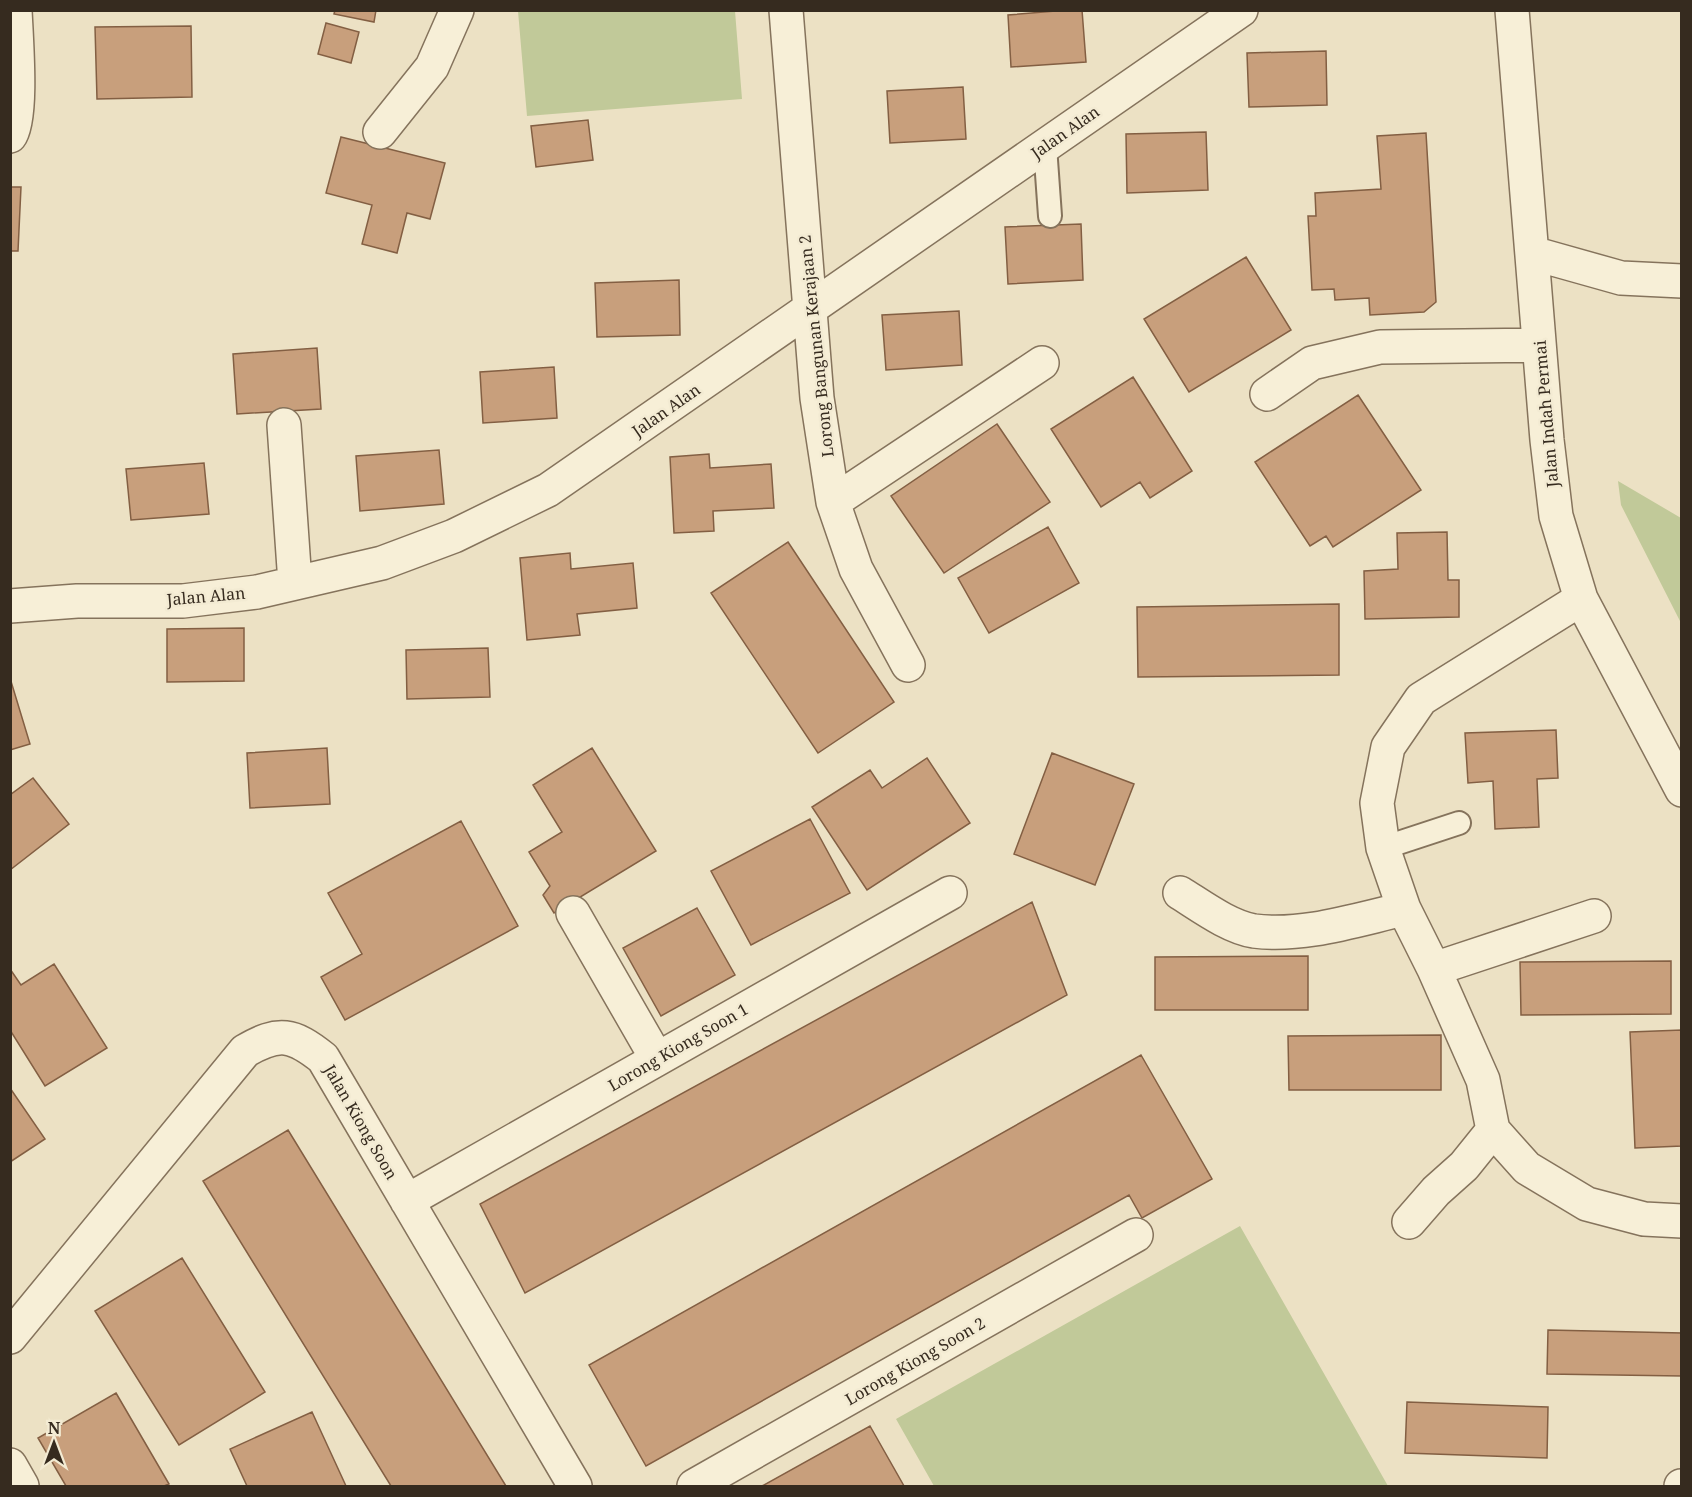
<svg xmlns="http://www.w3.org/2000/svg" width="1692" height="1497" viewBox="0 0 1692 1497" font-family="'Noto Serif',serif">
	<rect width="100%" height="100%" fill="#ece1c4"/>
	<path fill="#c1c999" d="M518 11H735L742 99 527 116Z
		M1618 481 1681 518V623L1621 505Z
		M1240 1226 1388 1486H934L896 1419Z"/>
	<path fill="#c89f7c" stroke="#835f43" stroke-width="1.5" d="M335 10H376L374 22 334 14Z
		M1068 10H1082L1086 62 1011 67 1008 15Z
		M326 23 359 32 351 63 318 54Z
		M191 26 192 97 97 99 95 27Z
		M1326 51 1327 105 1249 107 1247 53Z
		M963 87 966 139 890 143 887 91Z
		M588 120 593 160 536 167 531 126Z
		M1206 132 1208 190 1127 193 1126 134Z
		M1426 133 1436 302 1424 312 1370 315 1369 298 1335 300 1334 289 1312 290 1308 216H1316L1315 193 1381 189 1377 136Z
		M341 137 445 163 430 219 407 213 397 253 362 244 372 205 326 193Z
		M10 187H21L18 251H10Z
		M1081 224 1083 280 1008 284 1005 227Z
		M1246 257 1291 330 1189 392 1144 319Z
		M679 280 680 335 597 337 595 283Z
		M959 311 962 365 886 370 882 315Z
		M317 348 321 409 237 414 233 354Z
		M554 367 557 418 483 423 480 372Z
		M1133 377 1192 471 1150 498 1140 482 1101 507 1051 429Z
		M1358 395 1421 490 1333 547 1326 536 1310 546 1255 462Z
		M997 424 1050 502 944 573 891 496Z
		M439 450 444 504 360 511 356 456Z
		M709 454 710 468 771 464 774 508 713 511 714 531 674 533 670 457Z
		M204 463 209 514 131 520 126 469Z
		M1048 527 1079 583 989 633 958 578Z
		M1447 532 1448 580H1459V617L1365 619 1364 571 1398 569 1397 533Z
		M788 542 894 702 818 753 711 593Z
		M570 553 571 569 633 563 637 608 577 614 580 635 527 640 520 558Z
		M1339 604V675L1138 677 1137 607Z
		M244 628V681L167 682V629Z
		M488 648 490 697 407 699 406 650Z
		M10 678 30 744 10 750Z
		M1556 730 1558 778 1537 779 1539 827 1495 829 1493 781 1468 783 1465 733Z
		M327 748 330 804 250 808 247 753Z
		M592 748 656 851 554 913 543 895 550 886 529 852 562 832 533 785Z
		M1052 753 1134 784 1095 885 1014 854Z
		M927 758 970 823 867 890 812 807 870 770 882 788Z
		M33 778 69 824 10 870V795Z
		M810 819 850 893 751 945 711 871Z
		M461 821 518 926 345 1020 321 977 362 954 328 893Z
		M1032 902 1067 995 525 1293 480 1204Z
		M697 908 735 975 661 1016 623 948Z
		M1308 956V1010H1155V957Z
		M1671 961V1014L1521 1015 1520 962Z
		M54 964 107 1048 45 1086 10 1030V969L21 985Z
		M1682 1030V1146L1635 1148 1630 1032Z
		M1441 1035V1090H1289L1288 1036Z
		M1141 1055 1212 1179 1142 1218 1129 1195 646 1466 589 1365Z
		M10 1088 45 1139 10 1162Z
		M288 1130 506 1486H391L203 1181Z
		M182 1258 265 1392 179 1445 95 1311Z
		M1548 1330 1682 1333V1376L1547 1374Z
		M116 1393 169 1484 164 1486H66L38 1438Z
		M1407 1402 1548 1407 1547 1458 1405 1453Z
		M312 1412 346 1486H247L230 1449Z
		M870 1426 904 1486H762Z"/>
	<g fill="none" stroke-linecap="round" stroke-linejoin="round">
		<defs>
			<path id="lane" d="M1045 146 1050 216
				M1383 848 1459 823"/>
			<path id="street" d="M786 10 817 398 833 502 856 569 908 665
				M1512 10 1547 440 1556 516 1581 599 1682 790
				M380 132 432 67 457 10
				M10 136C23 120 16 35 15 10
				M1532 253 1621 278 1682 281
				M1267 394 1312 363 1380 347 1539 345
				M284 425 295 583
				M833 502 1042 363
				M10 606 77 601H183L257 592 382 563 454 536 548 490 1241 10
				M1180 893C1201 906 1229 927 1254 931 1304 937 1355 920 1404 909
				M573 913 657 1059
				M1434 969 1594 916
				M1493 1130 1527 1168 1587 1204 1644 1219 1682 1221
				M407 1201 950 893
				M1409 1222 1436 1191 1464 1166 1493 1130 1483 1080 1434 969 1404 909 1383 848 1377 803 1388 747 1421 699 1581 599
				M10 1337 245 1051C279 1031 293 1034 323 1058L575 1486
				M10 1465 22 1486
				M694 1486 1136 1235
				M1681 1486H1682"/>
		</defs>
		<use href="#lane" stroke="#85735c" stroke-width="26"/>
		<use href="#street" stroke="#85735c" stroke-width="36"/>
		<use href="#lane" stroke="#f7efd7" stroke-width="22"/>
		<use href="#street" stroke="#f7efd7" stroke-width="33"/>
	</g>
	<g text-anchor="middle" stroke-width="5" stroke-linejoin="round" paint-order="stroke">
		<g font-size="16" fill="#362b1f" stroke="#f3ebd3">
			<text transform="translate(1065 132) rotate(-35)" y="6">Jalan Alan</text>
			<text transform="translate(816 346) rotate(-96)" y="6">Lorong Bangunan Kerajaan 2</text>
			<text transform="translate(666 410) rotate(-35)" y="6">Jalan Alan</text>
			<text transform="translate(1546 414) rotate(-95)" y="6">Jalan Indah Permai</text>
			<text transform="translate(206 596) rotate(-5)" y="6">Jalan Alan</text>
			<text transform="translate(678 1047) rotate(-30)" y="6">Lorong Kiong Soon 1</text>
			<text transform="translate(361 1122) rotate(60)" y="6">Jalan Kiong Soon</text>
			<text transform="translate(915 1361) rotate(-30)" y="6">Lorong Kiong Soon 2</text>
		</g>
	</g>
	<rect width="1692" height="1497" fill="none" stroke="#362b1f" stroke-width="24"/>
	<g transform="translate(54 1443)" stroke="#f3ebd3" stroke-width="4.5" paint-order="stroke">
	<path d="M0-4.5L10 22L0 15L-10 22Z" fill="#362b1f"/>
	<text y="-9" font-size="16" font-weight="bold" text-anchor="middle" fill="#362b1f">N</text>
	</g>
</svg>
